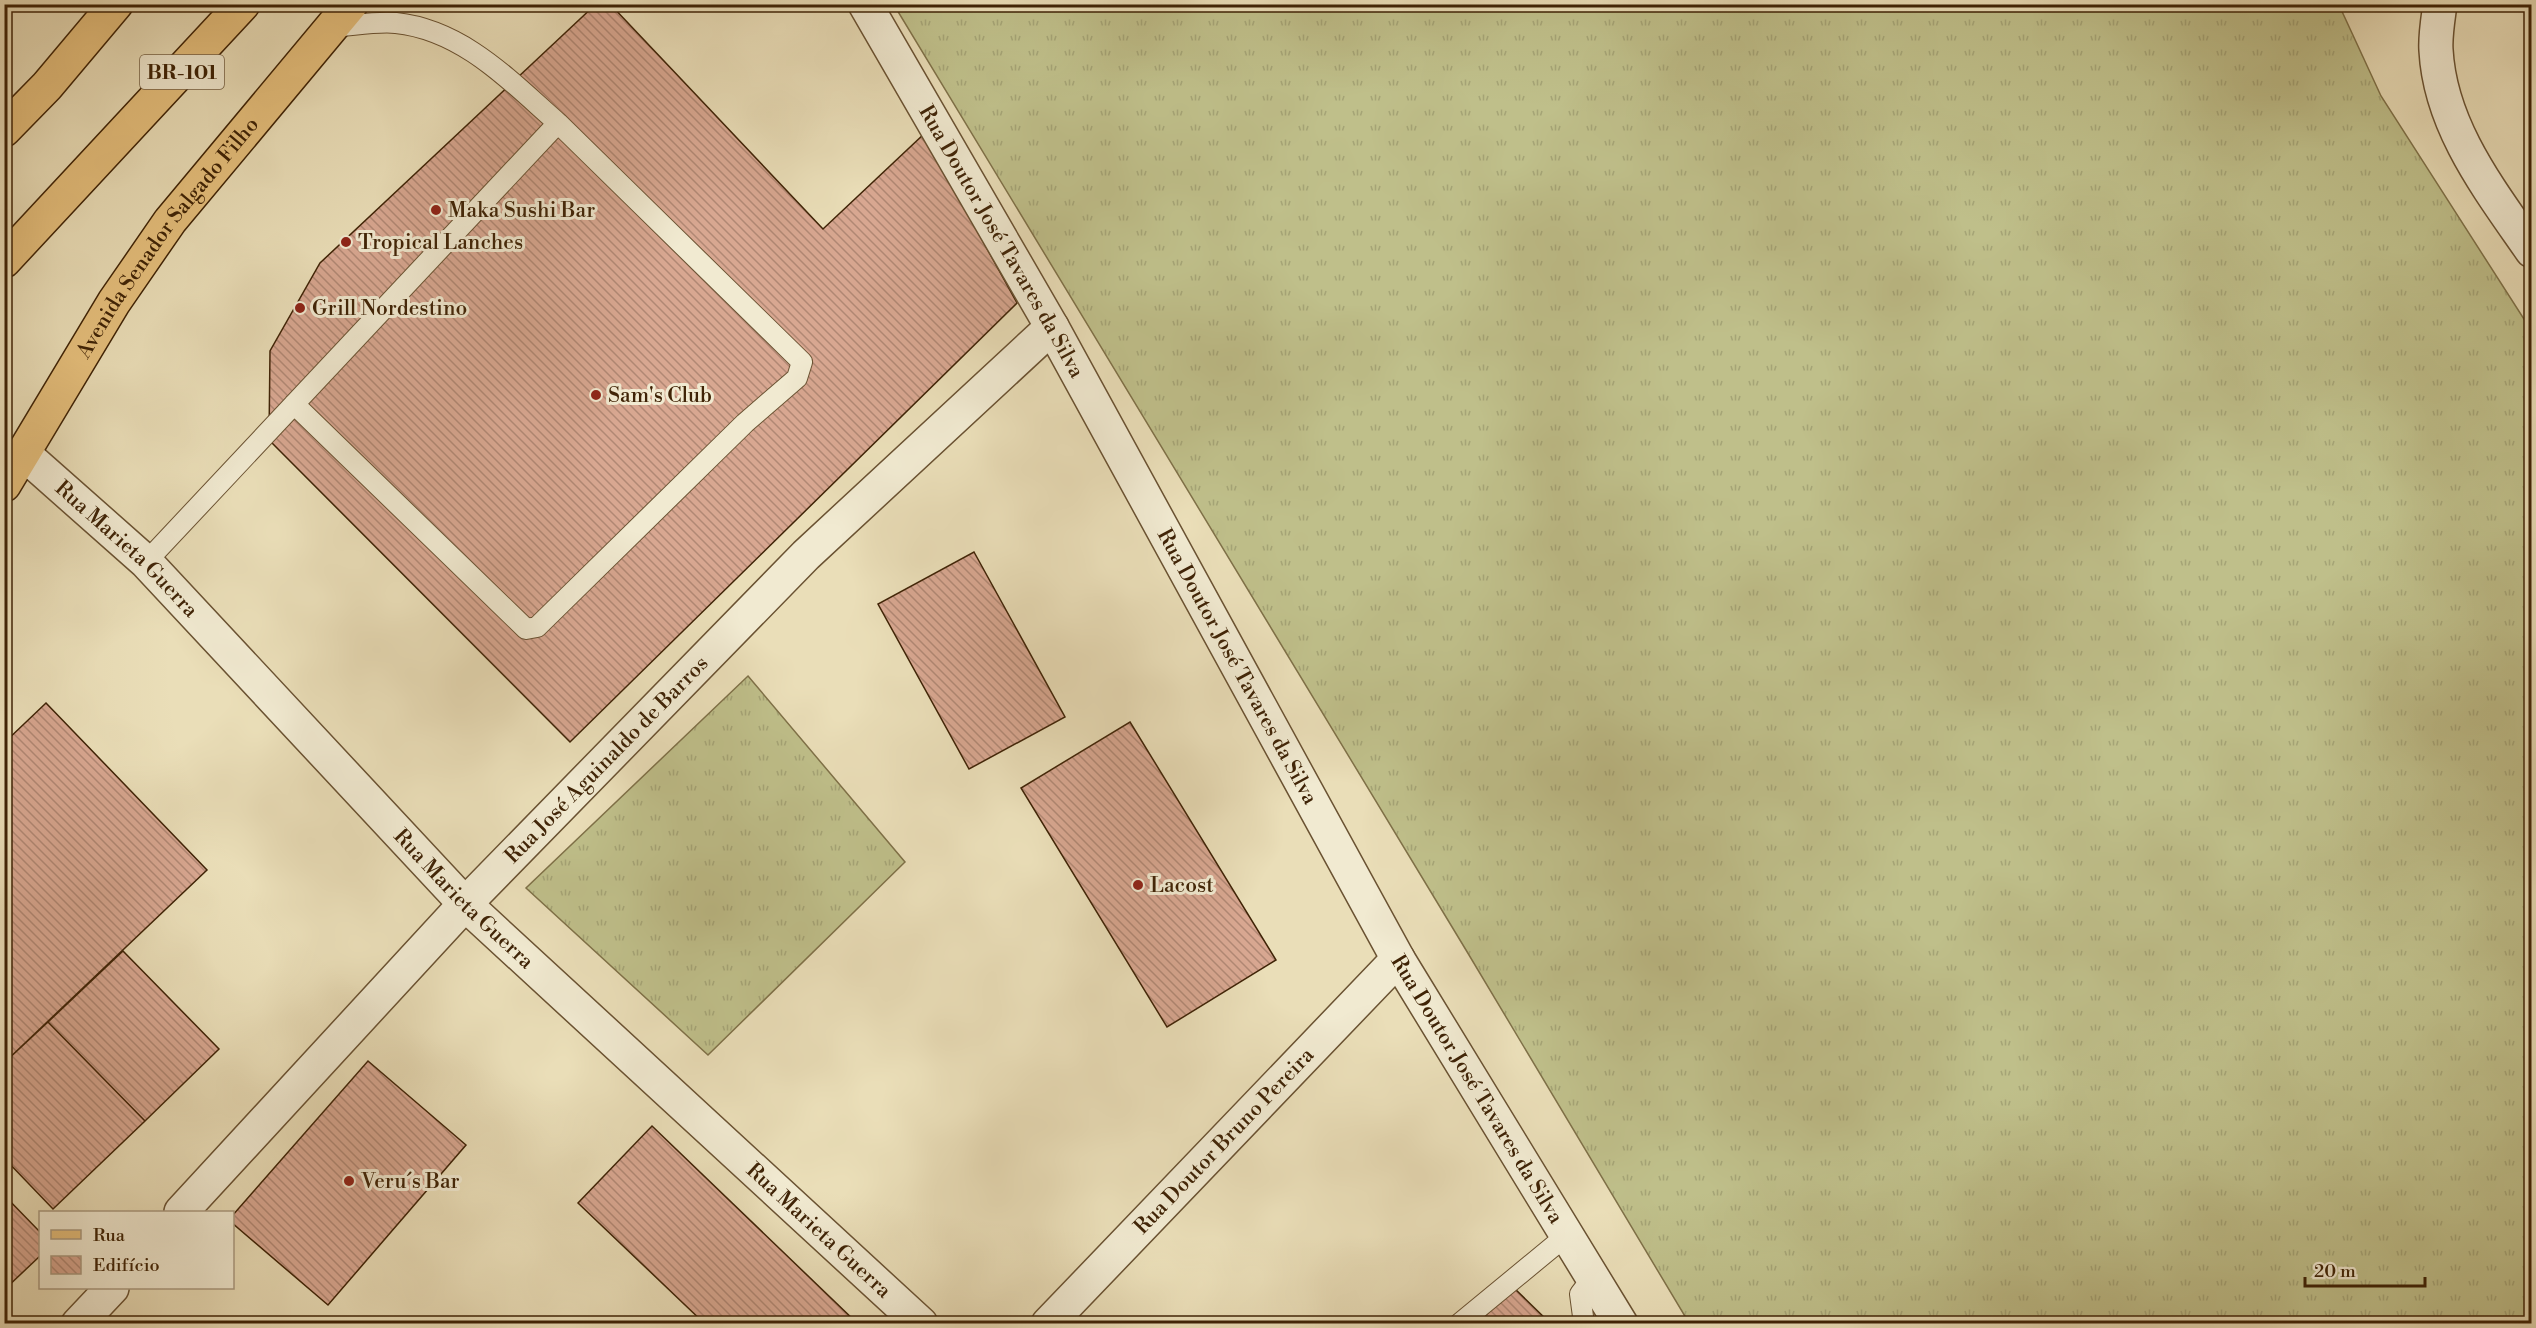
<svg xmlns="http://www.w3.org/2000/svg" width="2536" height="1328" viewBox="0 0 2536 1328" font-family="'Libre Bodoni',serif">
	<defs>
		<pattern id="grass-tufts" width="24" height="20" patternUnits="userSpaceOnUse" patternTransform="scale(1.5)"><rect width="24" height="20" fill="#bfbf8a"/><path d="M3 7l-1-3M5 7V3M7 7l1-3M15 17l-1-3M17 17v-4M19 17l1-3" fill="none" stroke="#a5a476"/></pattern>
		<pattern id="building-back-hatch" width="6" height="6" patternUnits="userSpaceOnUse" patternTransform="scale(1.5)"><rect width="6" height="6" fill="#d8a791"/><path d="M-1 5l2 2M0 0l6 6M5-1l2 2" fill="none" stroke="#b18874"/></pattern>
	</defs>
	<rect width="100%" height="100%" fill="#eadeb8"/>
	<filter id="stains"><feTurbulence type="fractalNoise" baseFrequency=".00333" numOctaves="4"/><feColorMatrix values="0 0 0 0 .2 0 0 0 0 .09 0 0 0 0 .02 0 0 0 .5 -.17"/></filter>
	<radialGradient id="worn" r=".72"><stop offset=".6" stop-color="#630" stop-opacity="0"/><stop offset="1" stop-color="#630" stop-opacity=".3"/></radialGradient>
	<path fill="url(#grass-tufts)" stroke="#7f7148" stroke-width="1.5" d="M894 5H2339L2381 96 2531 330V1323H1689L1466 950Z
		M748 676 905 862 708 1055 526 888Z"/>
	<path fill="url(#building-back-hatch)" stroke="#3f2306" stroke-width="1.5" d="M596 4H610L823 229 924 134 1017 303 570 742 269 440 270 351 320 263Z
		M974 552 1065 717 969 769 878 604Z
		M46 703 207 870 4 1063V743Z
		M1130 722 1276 960 1167 1027 1021 788Z
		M123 951 219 1049 145 1121 48 1022Z
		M48 1022 145 1121 53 1209 4 1158V1063Z
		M368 1061 466 1145 328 1305 232 1223V1216Z
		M652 1126 858 1324H705L578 1203Z
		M4 1195 40 1232V1256L4 1290Z
		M1513 1287 1551 1324H1477Z"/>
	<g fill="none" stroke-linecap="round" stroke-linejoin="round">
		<defs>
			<path id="service" d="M331 27C352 26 375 21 396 23 463 30 510 81 558 123
				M146 562 558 123 802 362 797 378 745 423 537 627 526 629 294 404
				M1459 1324 1567 1235
				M1584 1324 1580 1294 1593 1277"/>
			<g id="minor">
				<path id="s1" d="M865 4 1052 327 1398 959 1621 1324"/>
				<path d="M2440 4C2438 19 2435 36 2436 50 2440 127 2490 190 2532 251"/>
				<path id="s2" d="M24 454 146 562 465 904 921 1324"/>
				<path id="s3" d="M181 1212 465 904 806 555 1052 327"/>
				<path d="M78 1324 112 1288"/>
				<path id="s4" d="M1048 1324 1398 959"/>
			</g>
			<g id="primary">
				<path id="s5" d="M4 485 114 302 170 221 351 4"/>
			</g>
			<path id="trunk" d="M4 130 47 86 116 4
				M4 261 243 4"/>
		</defs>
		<use href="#service" stroke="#6a5232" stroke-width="22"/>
		<use href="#minor" stroke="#6a5232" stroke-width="36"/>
		<use href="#primary" stroke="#3f2306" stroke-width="36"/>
		<use href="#trunk" stroke="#3f2306" stroke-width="36"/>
		<use href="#service" stroke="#f1ead1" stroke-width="20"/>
		<use href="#minor" stroke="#f1ead1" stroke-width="33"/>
		<use href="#primary" stroke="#e5bf7c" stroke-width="33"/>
		<use href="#trunk" stroke="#e5bf7c" stroke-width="33"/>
	</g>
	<g fill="#8f2418" stroke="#f1ead1" stroke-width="2">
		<circle cx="436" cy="210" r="6"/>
		<circle cx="346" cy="242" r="6"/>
		<circle cx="300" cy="308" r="6"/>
		<circle cx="596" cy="395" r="6"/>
		<circle cx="1138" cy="885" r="6"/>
		<circle cx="349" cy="1181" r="6"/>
	</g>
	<g text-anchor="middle" stroke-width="6" stroke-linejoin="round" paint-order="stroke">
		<rect fill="#f1ead1" stroke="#745f43" stroke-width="1.5" x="140" y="55" width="84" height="34" rx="4.5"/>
		<g font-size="20" font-weight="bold" fill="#3f2306">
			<text x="182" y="79">BR-101</text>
		</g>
		<g font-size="21" fill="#3f2306" stroke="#f1ead1" text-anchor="start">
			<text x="448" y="217">Maka Sushi Bar</text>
			<text x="358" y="249">Tropical Lanches</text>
			<text x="312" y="315">Grill Nordestino</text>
			<text x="608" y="402">Sam's Club</text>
			<text x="1150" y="892">Lacost</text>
			<text x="361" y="1188">Veru´s Bar</text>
		</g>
		<g font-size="21" fill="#3f2306" stroke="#f1ead1">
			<text dy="7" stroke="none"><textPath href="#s5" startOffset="297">Avenida Senador Salgado Filho</textPath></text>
			<text dy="7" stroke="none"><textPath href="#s1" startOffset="274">Rua Doutor José Tavares da Silva</textPath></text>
			<text dy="7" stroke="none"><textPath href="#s2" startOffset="140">Rua Marieta Guerra</textPath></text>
			<text dy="7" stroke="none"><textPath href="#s1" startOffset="760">Rua Doutor José Tavares da Silva</textPath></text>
			<text dy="7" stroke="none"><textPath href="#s3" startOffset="621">Rua José Aguinaldo de Barros</textPath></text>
			<text dy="7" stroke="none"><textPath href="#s2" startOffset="626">Rua Marieta Guerra</textPath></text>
			<text dy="7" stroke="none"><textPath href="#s1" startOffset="1246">Rua Doutor José Tavares da Silva</textPath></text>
			<text dy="7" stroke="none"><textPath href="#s4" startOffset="254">Rua Doutor Bruno Pereira</textPath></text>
			<text dy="7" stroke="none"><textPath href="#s2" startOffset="1112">Rua Marieta Guerra</textPath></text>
		</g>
	</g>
	<rect width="2536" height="1328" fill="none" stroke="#eadeb8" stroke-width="24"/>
	<rect x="6" y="6" width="2524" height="1316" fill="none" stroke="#3f2306" stroke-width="3"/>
	<rect x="12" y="12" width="2512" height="1304" fill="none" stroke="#3f2306" stroke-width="1.5"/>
	<rect x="39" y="1211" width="195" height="78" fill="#f1ead1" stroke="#aa9a80" stroke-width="1.5"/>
	<rect x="51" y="1230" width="30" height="9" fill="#e5bf7c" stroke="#aa9a80" stroke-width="1.5"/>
	<text x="93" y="1241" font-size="18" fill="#3f2306">Rua</text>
	<rect x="51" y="1256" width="30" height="18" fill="url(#building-back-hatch)" stroke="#aa9a80" stroke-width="1.5"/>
	<text x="93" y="1271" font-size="18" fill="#3f2306">Edifício</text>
	<path d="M2305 1277v9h120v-9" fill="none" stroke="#3f2306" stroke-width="3"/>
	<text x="2314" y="1277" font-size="18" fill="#3f2306" stroke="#f1ead1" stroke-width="4.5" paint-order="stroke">20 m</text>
	<rect width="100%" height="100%" filter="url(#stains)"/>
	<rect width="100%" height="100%" fill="url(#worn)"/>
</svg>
